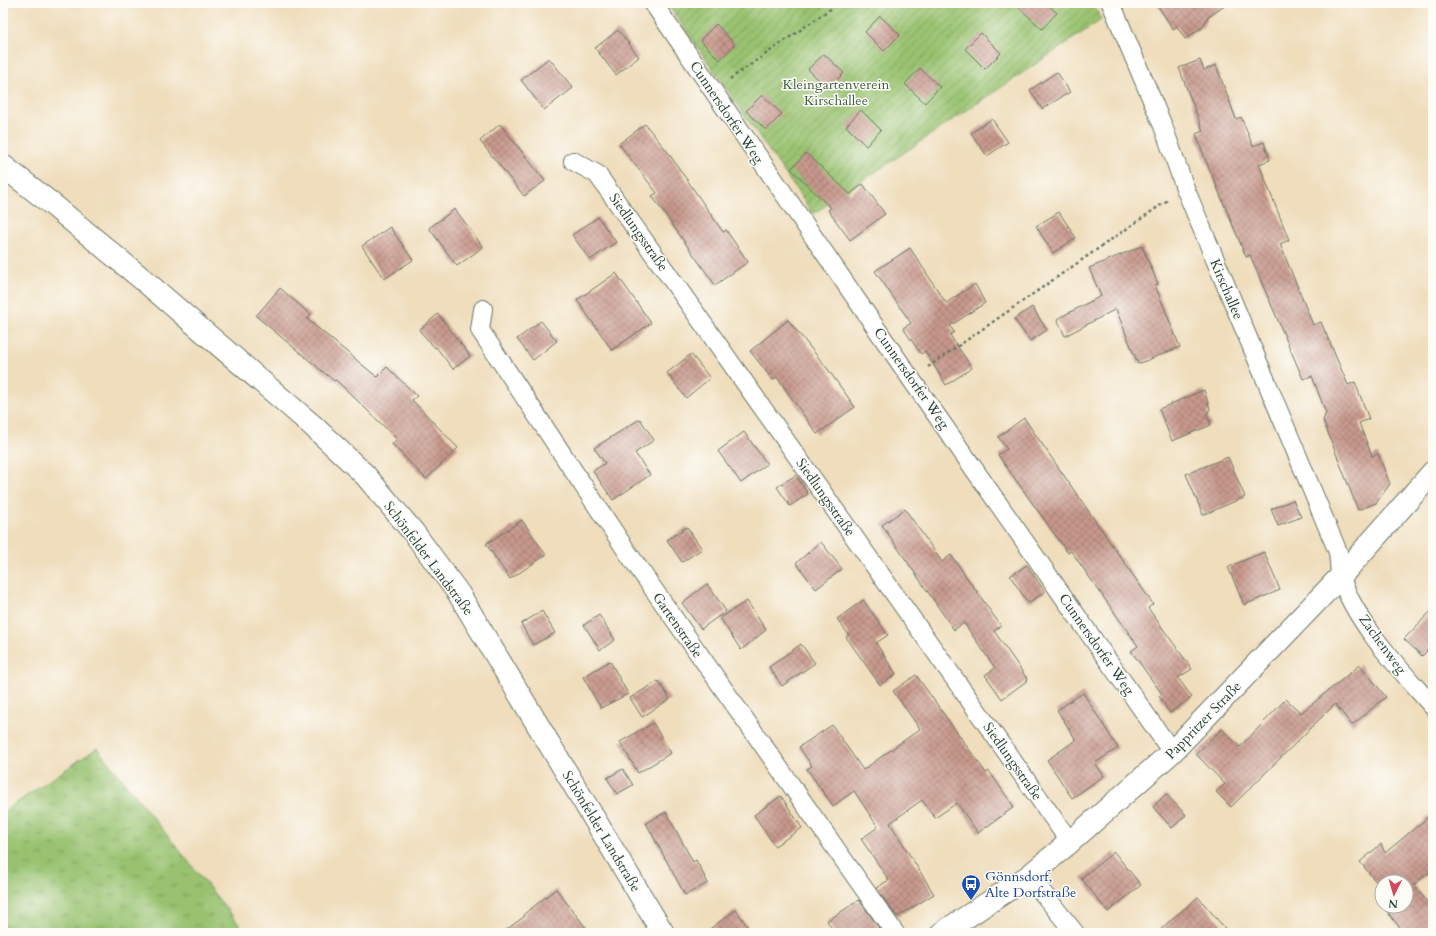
<svg xmlns="http://www.w3.org/2000/svg" width="1436" height="936" viewBox="0 0 1436 936" font-family="Cardo,serif">
	<defs>
		<pattern id="grass-tufts" width="24" height="20" patternUnits="userSpaceOnUse"><rect width="24" height="20" fill="#98c26f"/><path d="M3 7l-1-3M5 7V3M7 7l1-3M15 17l-1-3M17 17v-4M19 17l1-3" fill="none" stroke="#7b9f5c"/></pattern>
		<pattern id="garden-furrows" width="10" height="10" patternUnits="userSpaceOnUse"><rect width="10" height="10" fill="#98c26f"/><path d="M-1 1l2-2M0 10L10 0M9 11l2-2" fill="none" stroke="#7b9f5c"/></pattern>
		<pattern id="building-cross-hatch" width="8" height="8" patternUnits="userSpaceOnUse"><rect width="8" height="8" fill="#c8988c"/><path d="M0 0l8 8M0 8l8-8" fill="none" stroke="#a27d73"/></pattern>
	</defs>
	<rect width="100%" height="100%" fill="#fdfcf7"/>
	<filter id="ink" filterUnits="userSpaceOnUse"><feTurbulence type="fractalNoise" baseFrequency=".025" numOctaves="2"/><feDisplacementMap in="SourceGraphic" scale="8" xChannelSelector="R" yChannelSelector="G"/><feConvolveMatrix kernelMatrix="1 2 1 2 8 2 1 2 1" color-interpolation-filters="sRGB"/></filter>
	<filter id="wash" filterUnits="userSpaceOnUse"><feTurbulence type="fractalNoise" baseFrequency=".012" numOctaves="4" result="noise"/><feDisplacementMap in="SourceGraphic" scale="16" xChannelSelector="R" yChannelSelector="G"/><feGaussianBlur stdDeviation="0.9" result="paint"/><feColorMatrix in="noise" values="0 0 0 0 0 0 0 0 0 0 0 0 0 0 0 0 0 1.4 0 .05"/><feComposite in="paint" operator="in"/></filter>
	<g filter="url(#wash)">
		<rect width="100%" height="100%" fill="#efddbb"/>
		<path fill="url(#grass-tufts)" stroke="#5c8052" d="M97 748 246 933H3V812Z"/>
		<path fill="url(#garden-furrows)" stroke="#5c8052" d="M667 3H1093L1101 20 813 214Z"/>
		<g id="blocks">
			<path fill="url(#building-cross-hatch)" d="M1014 3H1046L1057 13 1042 29Z
				M1156 3H1229L1207 18 1203 27 1185 39 1177 26 1173 29Z
				M880 16 900 35 884 51 865 32Z
				M716 24 735 44 720 60 700 40Z
				M618 30 639 57 616 75 595 48Z
				M981 33 1001 53 985 69 965 49Z
				M824 54 844 73 828 89 808 69Z
				M549 58 573 88 544 110 521 80Z
				M1200 60 1204 70 1216 65 1236 119 1241 117 1253 146 1264 142 1270 160 1259 164 1289 240 1280 244 1313 325 1321 322 1348 385 1355 382 1369 419 1359 423 1372 456 1378 454 1390 484 1376 503 1358 510 1323 420 1326 413 1312 376 1303 379 1250 255 1246 257 1204 156 1196 134 1203 131 1179 68Z
				M920 68 940 87 925 103 905 84Z
				M1057 72 1070 92 1042 109 1030 90Z
				M762 95 782 114 766 130 746 111Z
				M861 110 881 130 866 146 846 126Z
				M992 119 1008 142 987 156 971 133Z
				M500 124 545 181 524 196 480 141Z
				M645 124 667 151 723 232 726 230 748 262 715 285 652 196 657 193 619 144Z
				M806 153 850 194 863 184 885 214 850 240 828 210 831 208 791 169Z
				M455 209 483 247 457 266 429 228Z
				M1059 212 1076 238 1053 253 1036 226Z
				M598 217 616 242 590 260 572 235Z
				M390 227 413 260 384 279 362 246Z
				M1142 246 1158 284 1155 285 1180 347 1138 364 1116 309 1065 336 1057 319 1101 296 1089 268Z
				M910 248 946 303 975 284 985 303 950 326 954 332 950 335 972 368 946 385 925 351 921 354 903 328 911 323 875 271Z
				M616 273 651 323 612 350 577 300Z
				M280 288 311 315 307 319 377 377 387 367 417 396 412 400 458 448 426 479 392 444 397 439 336 380 334 381 256 316Z
				M1032 307 1047 330 1030 341 1014 319Z
				M438 314 470 356 453 369 436 347 435 348 419 330Z
				M788 320 827 368 855 407 817 434 777 377 773 380 750 351Z
				M541 321 557 341 533 360 517 339Z
				M691 354 710 378 686 398 667 373Z
				M1204 390 1210 409 1207 414 1211 425 1172 441 1159 409Z
				M1024 418 1153 604 1148 608 1192 669 1178 678 1192 697 1170 713 1159 696 1162 694 1131 651 1138 646 1071 551 1068 553 998 455 1007 449 998 437Z
				M640 419 654 440 635 453 650 475 613 500 593 471 605 463 594 448Z
				M744 432 767 464 741 483 718 451Z
				M1228 457 1245 497 1203 515 1186 474Z
				M796 475 808 494 790 506 777 487Z
				M1293 500 1301 517 1278 526 1271 509Z
				M905 509 942 562 951 555 1001 626 994 631 1028 680 1002 699 985 675 995 668 964 623 954 630 882 525Z
				M522 520 546 555 510 579 486 544Z
				M687 527 702 549 682 562 667 540Z
				M821 542 842 569 816 589 796 563Z
				M1264 552 1280 590 1244 605 1228 567Z
				M1027 565 1045 592 1028 603 1010 576Z
				M707 584 726 611 701 629 682 603Z
				M863 600 888 635 876 643 896 674 880 685 846 637 849 635 837 619Z
				M747 601 766 630 741 650 720 618Z
				M1433 609V645L1422 656 1404 639Z
				M542 611 555 633 533 645 521 624Z
				M599 615 615 640 600 650 584 625Z
				M801 644 815 663 782 686 769 667Z
				M610 661 628 694 601 708 583 677Z
				M1360 665 1386 697 1352 725 1335 704 1231 807 1216 792 1225 784 1196 754 1222 729 1240 747 1286 699 1301 713Z
				M916 675 986 773 989 771 1014 807 978 833 957 803 935 818 922 800 890 823 934 894 897 917 876 888 889 880 861 839 878 827 854 791 833 806 807 769 812 766 799 747 832 725 863 770 920 729 893 691Z
				M658 681 670 699 642 717 630 698Z
				M1083 693 1118 748 1095 763 1104 776 1072 798 1047 760 1076 740 1057 710Z
				M653 723 671 753 638 773 620 742Z
				M623 769 633 785 617 794 607 778Z
				M1166 794 1186 815 1172 828 1153 807Z
				M781 796 802 828 775 846 754 815Z
				M666 812 693 862 696 860 708 883 685 895 646 823Z
				M1433 813V869L1414 885 1433 909V933H1404L1386 910 1391 906H1406V882H1382V889L1360 862 1381 844 1385 853Z
				M1114 852 1141 885 1108 912 1081 878Z
				M556 889 590 933H502L525 916 524 914Z
				M1198 897 1229 933H1157L1173 918Z
				M859 900 879 928 870 933H835L827 921Z
				M736 910 752 933H704Z"/>
		</g>
	</g>
	<g filter="url(#ink)">
		<use href="#blocks" fill-opacity="0" stroke="#687563" stroke-width="1"/>
		<g fill="none" stroke-linecap="round" stroke-linejoin="round">
			<defs>
				<path id="street" d="M653 3 911 379 1172 752
					M1111 3 1163 126 1185 188 1338 552C1339 560 1339 569 1341 577 1355 623 1402 671 1433 707
					M573 161 597 174 1070 842
					M483 309 480 330 628 553 895 933
					M1029 876 1075 933"/>
				<path id="secondary" d="M3 166 53 205 147 283 312 425 365 475 414 533 459 594 663 933
					M942 933 1029 876 1070 842 1172 752 1341 576 1433 472"/>
			</defs>
			<use href="#street" stroke="#687563" stroke-width="20"/>
			<use href="#secondary" stroke="#687563" stroke-width="24"/>
			<path stroke="#687563" stroke-width="2.5" stroke-dasharray="3 3" stroke-linecap="butt" d="M730 79 839 3
				M928 367 1168 200"/>
			<use href="#street" stroke="#fff" stroke-width="18"/>
			<use href="#secondary" stroke="#fff" stroke-width="22"/>
		</g>
	</g>
	<defs>
		<symbol id="bus-pin" viewBox="-11 -11 22 30"><path d="M0 17L-7.5 6A9.5 9.5 0 1 1 7.5 6Z" fill="#1a4fb4" stroke="#fdfcf7"/><path d="M-5-6H5V4H4V6H2V4H-2V6H-4V4H-5ZM-3.5-4V0h7V-4ZM-3.5 1.2v1.5H-2V1.2ZM2 1.2v1.5H3.5V1.2Z" fill="#fff"/></symbol>
	</defs>
	<g fill-rule="evenodd">
		<use href="#bus-pin" x="960" y="873" width="22" height="30"/>
	</g>
	<g text-anchor="middle" stroke-width="3" stroke-linejoin="round" paint-order="stroke">
		<g font-size="14" fill="#3d5e43" stroke="#fdfcf7">
			<text x="836" y="89">Kleingartenverein<tspan x="836" dy="16">Kirschallee</tspan></text>
		</g>
		<g font-size="14" fill="#1f3d34" stroke="#fdfcf7">
			<text transform="translate(727 112) rotate(56)" y="5">Cunnersdorfer Weg</text>
			<text transform="translate(639 232) rotate(55)" y="5">Siedlungsstraße</text>
			<text transform="translate(1227 289) rotate(67)" y="5">Kirschallee</text>
			<text transform="translate(912 378) rotate(55)" y="5">Cunnersdorfer Weg</text>
			<text transform="translate(826 497) rotate(55)" y="5">Siedlungsstraße</text>
			<text transform="translate(429 558) rotate(53)" y="5">Schönfelder Landstraße</text>
			<text transform="translate(678 625) rotate(55)" y="5">Gartenstraße</text>
			<text transform="translate(1097 644) rotate(55)" y="5">Cunnersdorfer Weg</text>
			<text transform="translate(1383 644) rotate(54)" y="5">Zachenweg</text>
			<text transform="translate(1203 720) rotate(-46)" y="5">Pappritzer Straße</text>
			<text transform="translate(1013 761) rotate(55)" y="5">Siedlungsstraße</text>
			<text transform="translate(602 831) rotate(59)" y="5">Schönfelder Landstraße</text>
		</g>
		<g font-size="14" fill="#164399" stroke="#fdfcf7" text-anchor="start">
			<text x="985" y="881">Gönnsdorf,<tspan x="985" dy="16">Alte Dorfstraße</tspan></text>
		</g>
	</g>
	<rect width="1436" height="936" fill="none" stroke="#fdfcf7" stroke-width="16"/>
	<g transform="translate(1394 894) rotate(185)"><circle r="19" fill="#fdfcf7" stroke="#a4b0a9"/>
	<path d="M0-3L7 15L0 10L-7 15Z" fill="#d1495b"/>
	<text y="-6" font-size="11" font-weight="bold" text-anchor="middle" fill="#1f3d34">N</text>
	</g>
</svg>
